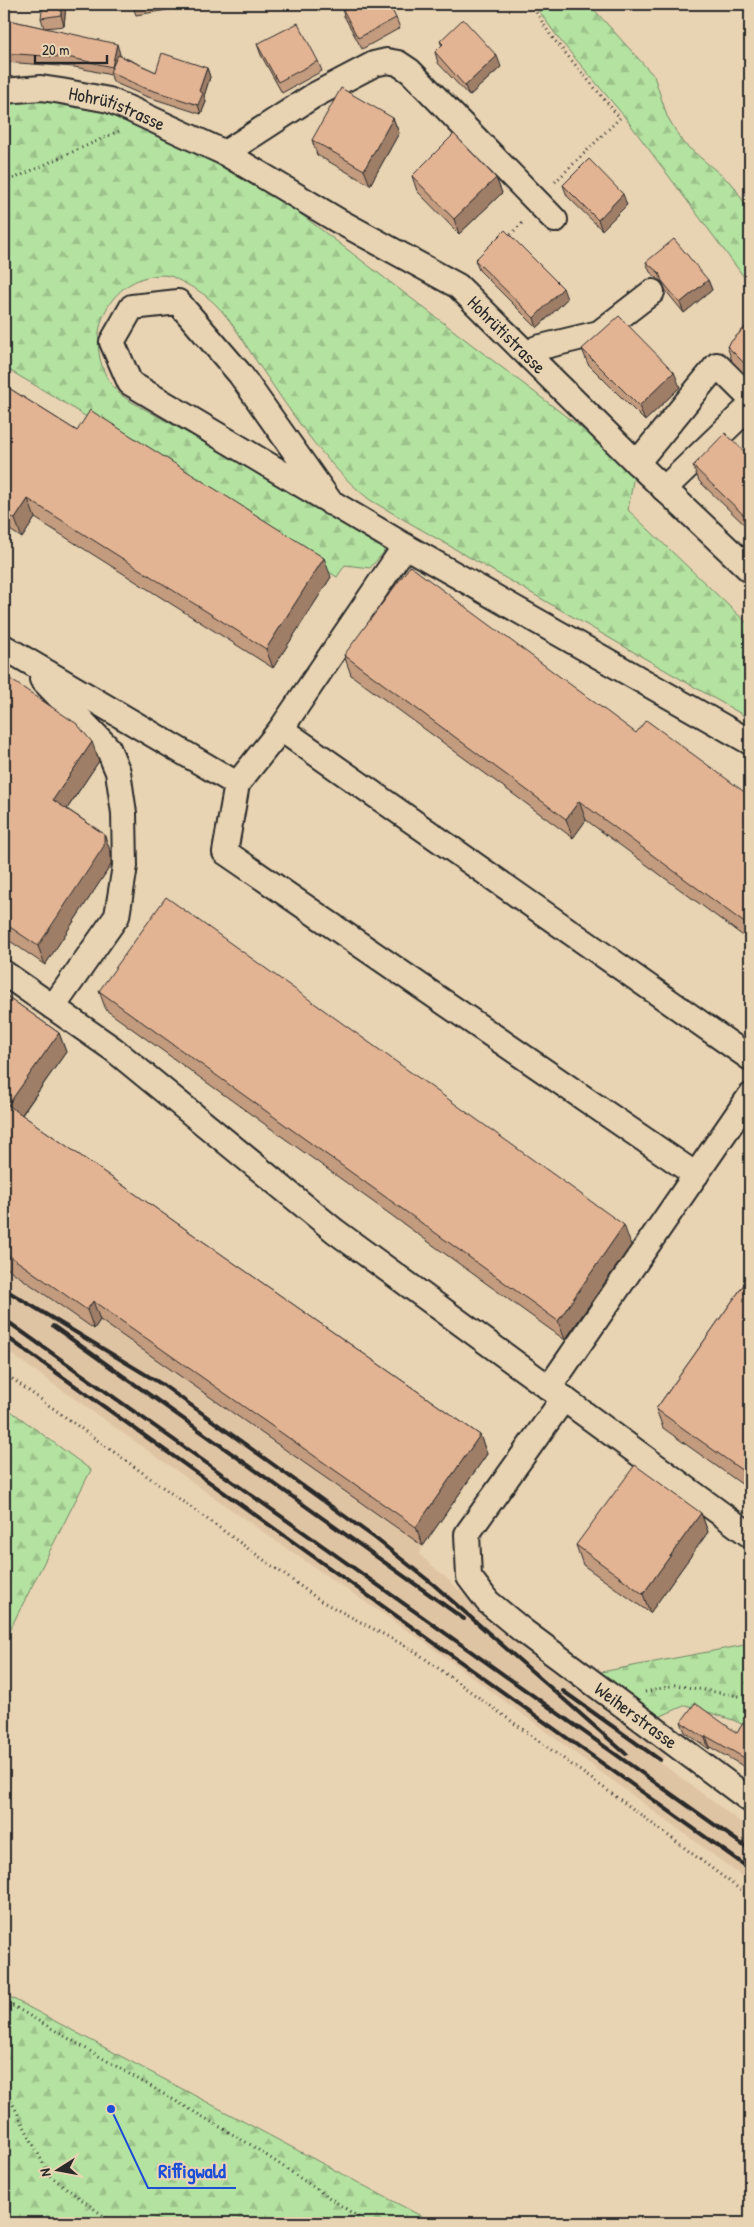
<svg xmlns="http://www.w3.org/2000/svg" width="754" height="2227" viewBox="0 0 754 2227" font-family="'Patrick Hand',sans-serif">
	<defs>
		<pattern id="forest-firs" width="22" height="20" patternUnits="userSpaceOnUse" patternTransform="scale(1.25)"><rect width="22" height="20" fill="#b4e2a0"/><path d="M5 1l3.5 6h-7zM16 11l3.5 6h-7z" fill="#9bc28a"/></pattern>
	</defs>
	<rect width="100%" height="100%" fill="#e8d3b2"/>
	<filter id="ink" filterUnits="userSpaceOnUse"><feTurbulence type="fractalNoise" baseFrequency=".02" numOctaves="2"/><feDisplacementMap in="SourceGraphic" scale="10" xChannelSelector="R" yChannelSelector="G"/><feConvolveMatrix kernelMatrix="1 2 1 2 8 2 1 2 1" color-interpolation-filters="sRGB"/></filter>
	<g filter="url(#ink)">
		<path fill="#dfc4a4" d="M4 1266 93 1329 100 1320 423 1546 419 1554 515 1639 668 1751 661 1763 750 1829V1882L430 1646 283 1546 4 1349Z"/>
		<path fill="url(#forest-firs)" stroke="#708666" d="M534 4H589L654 76 667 116 683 143 733 185 750 212V285L624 116 559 39Z
			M51 99 101 109 243 170 635 469 628 510 750 626V719L370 500C322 462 290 410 255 359 241 338 227 312 206 296 197 289 184 283 173 277 166 274 155 275 147 277 100 289 85 346 111 384 118 395 130 401 141 407L383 543 384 552 370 568 345 565 337 577 60 400 4 367V102Z
			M4 1406 91 1470 4 1641Z
			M750 1644V1728L733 1720 686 1705 654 1719 596 1673Z
			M4 1994 434 2223H4Z"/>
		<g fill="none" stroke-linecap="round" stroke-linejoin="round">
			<defs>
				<g id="minor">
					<path id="s1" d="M4 91 41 88 61 91 109 100 132 110 225 153 337 220 458 286 637 463 750 570"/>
					<path d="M225 153 313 96 374 64 387 61 398 63 410 71 555 220"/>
					<path d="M530 357 537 348 599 333 652 292"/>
					<path d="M637 463 717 365 750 398"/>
					<path d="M664 489 750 406"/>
					<path d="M331 503 240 374 178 302 132 307 112 342 130 383 405 546 750 742"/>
					<path d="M4 647 237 784 281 729 750 1058"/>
					<path d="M42 679 108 748 118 772 124 813 125 866 117 916 53 1007"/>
					<path d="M281 729 405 546"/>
					<path d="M237 784 225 852 696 1175"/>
					<path d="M4 973 113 1049 335 1231 750 1535"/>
					<path d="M549 1388 750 1096"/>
					<path id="s2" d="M564 1398 467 1534 469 1577 488 1602 522 1630 750 1800"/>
				</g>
			</defs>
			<use href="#minor" stroke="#2b2b2b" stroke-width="28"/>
			<path stroke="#2b2b2b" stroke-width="3" stroke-dasharray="1 4" stroke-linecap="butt" d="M531 4 551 36 620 118 553 184
				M4 183 119 131
				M507 238 524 221
				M4 1373 321 1601 413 1650 633 1809 750 1897
				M645 1692 675 1685 750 1698
				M4 2012 13 2006 251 2145 367 2223
				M4 2087 49 2175 113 2223"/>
			<use href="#minor" stroke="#e8d3b2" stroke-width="24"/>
			<path stroke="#2b2b2b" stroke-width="4" d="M4 1289 163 1385 375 1538 434 1585 626 1754
				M4 1319 750 1850
				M53 1326 464 1619
				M4 1335 750 1869
				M563 1691 660 1760"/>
		</g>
		<path fill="#c39b7e" stroke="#2b2b2b" d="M66 4 64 26 45 28 120 54 119 55 156 72 207 68 210 77 204 96 206 102 201 114 145 96 113 82 111 75 75 67 4 62V19L44 28 41 18Z
			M132 4H166L167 10 136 15Z
			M341 6 396 18 400 28 362 49 344 16Z
			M440 41 501 67 469 96 438 63 435 52 442 46Z
			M257 44 318 61 322 71 282 93 261 55Z
			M393 118 399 133 370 185 317 155 312 140Z
			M412 176 496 178 502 193 459 234 417 191Z
			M563 185 627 205 602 230 567 196Z
			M475 260 567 299 537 328 479 270Z
			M646 262 708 280 712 290 684 313 666 291 663 283 650 272Z
			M750 322V379L732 361 727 346Z
			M582 349 680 387 645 421 588 364Z
			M4 385 77 431 331 577 273 668 35 518 22 538 4 526Z
			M750 457V530L699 481 693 466Z
			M344 655 636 733 750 796V941L586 820 573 838 351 675Z
			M4 675 99 761 67 809 104 834 111 853V865L45 965 4 937Z
			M99 991 631 1245 565 1340 106 1010Z
			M4 994 59 1033 66 1052 22 1115 480 1435 487 1454 423 1546 100 1320 94 1329 4 1266Z
			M750 1276V1490L663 1428 656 1409Z
			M701 1513 708 1532 650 1613 583 1565 576 1545Z
			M681 1722 737 1733 750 1727V1770L710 1747 709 1749 685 1732Z"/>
		<path fill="#9f7e67" stroke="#2b2b2b" d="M61 4H66L64 26 61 15Z
			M117 44 120 54 115 75 114 74 112 67Z
			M497 56 501 67 469 96 465 86Z
			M207 68 210 77 204 96 206 102 201 114 198 105 199 91Z
			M393 118 399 133 370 185 364 170Z
			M496 178 502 193 459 234 454 219Z
			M623 194 627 205 602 230 598 220Z
			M708 280 712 290 684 313 680 303Z
			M563 288 567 299 537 328 534 318Z
			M674 372 680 387 645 421 639 406Z
			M28 499 35 518 22 538 15 519Z
			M324 558 331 577 273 668 266 649Z
			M92 742 99 761 60 819 53 800Z
			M579 801 586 820 573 838 566 819Z
			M104 834 111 853V865L45 965 38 946Z
			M59 1033 66 1052 15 1124 8 1105Z
			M624 1225 631 1245 565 1340 558 1321Z
			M93 1301 100 1320 94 1329 87 1310Z
			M480 1435 487 1454 423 1546 416 1527Z
			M701 1513 708 1532 650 1613 643 1594Z
			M706 1736 710 1747 709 1749 705 1738Z"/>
		<path fill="#e3b493" stroke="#2b2b2b" d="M43 4H61V15L41 18Z
			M344 4H389L396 18 358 38 341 6Z
			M4 19 117 44 112 67 72 58 4 53Z
			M463 19 497 56 465 86 435 52 443 44 440 41Z
			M298 23 318 61 278 82 257 44Z
			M162 53 207 68 199 91 203 93 198 105 142 87 110 72 118 55 156 72Z
			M341 88 393 118 364 170 312 140Z
			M454 134 496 178 454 219 412 176Z
			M589 159 623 194 598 220 563 185Z
			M505 230 563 288 534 318 475 260Z
			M674 239 708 280 680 303 662 281 659 273 646 262Z
			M619 316 674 372 639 406 582 349Z
			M750 322V369L727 346Z
			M4 385 77 431 90 410 324 558 266 649 28 499 15 519 4 512Z
			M725 433 750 457V521L693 466Z
			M410 566 636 733 646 720 750 796V927L579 801 566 819 344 655Z
			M4 675 77 724 92 742 53 800 104 834V846L38 946 4 923Z
			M166 897 624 1225 558 1321 99 991Z
			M4 994 59 1033 8 1105 480 1435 416 1527 93 1301 87 1310 4 1252Z
			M750 1276V1476L656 1409Z
			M635 1465 701 1513 643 1594 576 1545Z
			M695 1703 737 1733 743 1723 750 1727V1761L706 1736 705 1738 681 1722Z"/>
	</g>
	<g text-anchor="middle" stroke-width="4.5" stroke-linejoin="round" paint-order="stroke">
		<g font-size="19" fill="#2b2b2b" stroke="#e8d3b2">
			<text dy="7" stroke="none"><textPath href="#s1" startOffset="116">Hohrütistrasse</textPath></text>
			<text dy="7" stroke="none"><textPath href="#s1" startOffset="571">Hohrütistrasse</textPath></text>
			<text dy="7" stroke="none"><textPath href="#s2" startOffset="428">Weiherstrasse</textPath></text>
		</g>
	</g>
	<path fill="none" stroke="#1d4ed8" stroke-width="2" d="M111 2109L148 2188H236"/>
	<circle fill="#1d4ed8" stroke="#e8d3b2" stroke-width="2" cx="111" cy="2109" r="5"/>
	<g font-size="20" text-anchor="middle" font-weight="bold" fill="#1d4ed8" stroke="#e8d3b2" stroke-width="4.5" stroke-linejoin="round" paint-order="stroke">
		<text x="192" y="2178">Riffigwald</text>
	</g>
	<rect width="754" height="2227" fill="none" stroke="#e8d3b2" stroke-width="20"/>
	<rect x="10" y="10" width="734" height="2207" fill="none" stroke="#2b2b2b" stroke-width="2" filter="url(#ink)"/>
	<g transform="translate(58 2170) rotate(259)" stroke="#e8d3b2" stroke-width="4" paint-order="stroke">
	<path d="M0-4L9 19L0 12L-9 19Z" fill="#2b2b2b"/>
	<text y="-8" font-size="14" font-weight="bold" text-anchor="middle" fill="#2b2b2b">N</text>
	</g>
	<path d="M35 55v8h72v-8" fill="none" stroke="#2b2b2b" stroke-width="2.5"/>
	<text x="42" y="55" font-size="15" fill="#2b2b2b" stroke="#e8d3b2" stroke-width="4" paint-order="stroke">20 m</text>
</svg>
